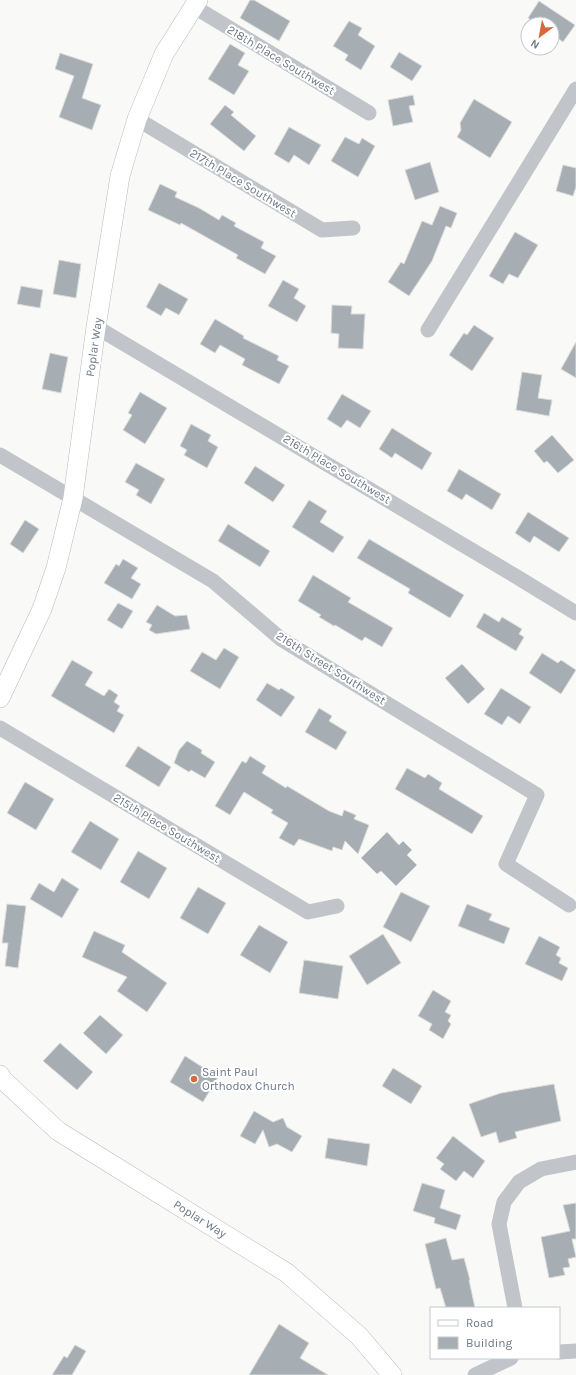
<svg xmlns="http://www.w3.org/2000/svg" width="576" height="1375" viewBox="0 0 576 1375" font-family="Karla,sans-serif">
	<rect width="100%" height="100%" fill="#f9faf8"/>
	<path fill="#a6aeb4" stroke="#dbdcda" d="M250 0H254L290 21 279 41 240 18Z
		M539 1 575 25 563 42 552 34V24H537L528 18Z
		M349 21 362 28 358 35 375 46 361 70 345 60 348 55 333 46Z
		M230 44 245 53 238 65 249 71 234 95 208 79Z
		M399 52 422 66 412 81 390 67Z
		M60 53 93 64 82 98 101 105 92 130 59 117 74 76 55 69Z
		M413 95 415 105 409 106 413 122 393 126 388 100Z
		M474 99 512 122 490 158 457 137 461 130 460 123Z
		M225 105 234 112 231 115 256 136 244 151 210 124Z
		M289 127 321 145 309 165 294 155 289 163 274 154Z
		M345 137 359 144 362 138 375 146 358 177 331 161Z
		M430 162 439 192 415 200 405 170Z
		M563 165 576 168V187L573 196 556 191Z
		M160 184 177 192 175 197 199 208 219 220 222 215 236 223 234 226 264 242 261 248 276 256 265 274 236 258 238 255 181 223 180 225 148 210Z
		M440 206 457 213 451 228 446 226 432 261 409 296 388 282 401 262 404 264 422 221 432 225Z
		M515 232 538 245 518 278 509 274 503 284 489 276Z
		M59 260 81 264 76 298 53 294Z
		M283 280 299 289 294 298 306 306 297 322 268 306Z
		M159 283 188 299 179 315 166 308 161 316 146 307Z
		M21 286 43 290 40 308 17 304Z
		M332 305 352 306 351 314H365L363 349 338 348 339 334 331 333Z
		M215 319 244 336 243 338 279 356 277 360 289 366 279 384 242 365 245 359 220 345 215 353 200 344Z
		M474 325 494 338 472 371 449 355 464 333 467 335Z
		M576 342V378L561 369Z
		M50 353 68 357 61 393 42 389Z
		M522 372 542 375 538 398 552 400 549 416 516 410Z
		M140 392 167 408 145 444 123 430 132 415 128 413Z
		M342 394 371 411 360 428 347 420 341 428 327 419Z
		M191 424 211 435 208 441 218 447 207 468 184 455 187 450 180 446Z
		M392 428 432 453 422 470 395 453 392 458 379 449Z
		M552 435 574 460 558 473 547 461 544 463 534 451Z
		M136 463 165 479 151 504 136 495 139 490 125 482Z
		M255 466 285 485 273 502 244 483Z
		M459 469 501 494 492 510 466 494 462 500 447 491Z
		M309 500 327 511 320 522 344 537 333 553 292 527Z
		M528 512 569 538 559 552 534 536 530 543 515 533Z
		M25 520 39 529 23 553 10 544Z
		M228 524 270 551 260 567 218 541Z
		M369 539 464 595 450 618 408 593 410 589 357 558Z
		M123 559 138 568 131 578 141 584 132 599 104 583 116 564 119 566Z
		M313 575 351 598 348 602 393 628 382 647 365 637 362 641 335 625 334 626 319 617 321 615 298 601Z
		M118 603 133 611 122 629 107 620Z
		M157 605 175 616 187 615 190 629 156 634 149 630 152 625 146 622Z
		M484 613 499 622 502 617 522 629 519 634 524 637 516 651 476 627Z
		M224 648 239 657 220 689 190 671 202 652 216 660Z
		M542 653 558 663 561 660 576 670 561 694 529 673Z
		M72 660 93 672 85 685 104 696 109 689 118 695 114 702 120 706 117 711 124 715 114 733 51 696Z
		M462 664 485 689 468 704 445 678Z
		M267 683 279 690 281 688 295 697 281 717 256 700Z
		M501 688 531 707 520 724 508 716 502 725 484 714Z
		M319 708 332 716 329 721 347 732 336 750 305 732Z
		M187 741 202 750 201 753 215 762 205 778 191 770 189 772 174 763 179 750Z
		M138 746 171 767 159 787 125 766Z
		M250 756 266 766 262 773 286 788 287 786 329 811 342 816 344 810 356 815 354 819 369 825 358 854 345 841 342 850 333 847 332 851 299 839 294 846 279 838 288 823 271 813 273 810 244 792 230 815 215 806 242 761 246 763Z
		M407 768 425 778 428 774 442 783 439 789 483 816 472 834 395 789Z
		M25 782 54 799 36 830 7 813Z
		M90 821 119 839 101 870 71 852Z
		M387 832 399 845 403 841 412 850 407 855 417 865 396 886 381 871 377 874 361 858Z
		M138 851 167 868 149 899 120 882Z
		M62 878 79 889 62 918 30 899 39 883 54 892Z
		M198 887 226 903 208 934 180 918Z
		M401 892 430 906 411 942 383 927Z
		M7 904 26 906 18 968 5 966 8 943H2Z
		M467 904 492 914 489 920 510 928 504 944 458 926Z
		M259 925 288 942 270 973 240 955Z
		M94 931 125 945 122 952 167 983 147 1012 117 991 127 977 82 957Z
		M383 934 401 963 367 985 349 956Z
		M539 936 560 947 556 955 561 958 559 963 568 968 562 981 525 964Z
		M304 960 343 966 338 999 299 993Z
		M433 990 451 1001 445 1012 451 1015 448 1021 451 1024 443 1039 429 1030 432 1024 418 1016Z
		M100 1015 123 1035 106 1054 83 1033Z
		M60 1043 93 1072 77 1090 43 1061Z
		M185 1056 218 1077 203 1102 170 1082Z
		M393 1068 422 1086 411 1104 382 1086Z
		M554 1084 561 1121 515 1132 517 1138 499 1143 496 1132 481 1137 469 1104 501 1093Z
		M254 1111 273 1122 283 1118 287 1127 302 1136 292 1152 277 1144 269 1147 263 1130 255 1144 240 1136Z
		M453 1136 485 1161 473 1178 464 1171 456 1181 440 1169 444 1164 436 1158Z
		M328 1138 370 1144 367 1166 325 1158Z
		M422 1183 445 1190 440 1208 461 1215 456 1230 434 1223 435 1218 413 1211Z
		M576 1203V1239H572L576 1257 568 1259 570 1267 563 1268 565 1275 549 1278 541 1237 570 1231 563 1205Z
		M446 1238 452 1260 464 1258 470 1280H469L475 1308H446L440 1288 436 1289 425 1244Z
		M279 1324 309 1343 300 1358 328 1375H249Z
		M75 1345 86 1351 72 1375H52L64 1356 67 1358Z"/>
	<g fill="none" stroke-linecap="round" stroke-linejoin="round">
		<defs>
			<path id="major" d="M0 698 42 609 56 568 73 498 96 327 120 176 137 119 164 54 198 0
				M0 1075 2 1079 58 1131 287 1273 359 1336 392 1375"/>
		</defs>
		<use href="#major" stroke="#b5b9bd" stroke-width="20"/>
		<path stroke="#c1c5c9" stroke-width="15" d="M193 6 369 113
			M137 119 322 230 353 228
			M96 327 517 577 576 613
			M428 330 576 89
			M0 455 213 581 281 639 537 795 506 864 569 905
			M0 728 308 912 337 906
			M515 1308 499 1224 504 1202 519 1182 541 1169 576 1162
			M559 1352 576 1351
			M475 1375 511 1358"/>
		<use href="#major" stroke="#fff" stroke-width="19"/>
	</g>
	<circle fill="#d56b3d" stroke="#fff" stroke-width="1.5" cx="194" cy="1079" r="4"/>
	<g text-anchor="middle" stroke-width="4" stroke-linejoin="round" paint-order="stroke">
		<g font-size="12" fill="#6b7886" stroke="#fff">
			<text transform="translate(281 60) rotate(31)" y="4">218th Place Southwest</text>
			<text transform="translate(243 183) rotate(31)" y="4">217th Place Southwest</text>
			<text transform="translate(94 347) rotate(-82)" y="4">Poplar Way</text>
			<text transform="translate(337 469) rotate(31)" y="4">216th Place Southwest</text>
			<text transform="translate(331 668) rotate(32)" y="4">216th Street Southwest</text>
			<text transform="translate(167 828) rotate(31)" y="4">215th Place Southwest</text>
			<text transform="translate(200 1219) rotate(32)" y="4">Poplar Way</text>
		</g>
		<g font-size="12" fill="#6b7886" stroke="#fff" text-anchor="start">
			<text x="202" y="1076">Saint Paul<tspan x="202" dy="14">Orthodox Church</tspan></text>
		</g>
	</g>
	<rect x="430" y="1307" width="130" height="52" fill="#ffffff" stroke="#c4c9cf"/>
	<rect x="438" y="1320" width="20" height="6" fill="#ffffff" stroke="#c4c9cf"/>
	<text x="466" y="1327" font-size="12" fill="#6b7886">Road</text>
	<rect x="438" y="1337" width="20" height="12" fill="#a6aeb4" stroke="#c4c9cf"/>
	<text x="466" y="1347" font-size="12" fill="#6b7886">Building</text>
	<g transform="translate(540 36) rotate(212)"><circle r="19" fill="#ffffff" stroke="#c4c9cf"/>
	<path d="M0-3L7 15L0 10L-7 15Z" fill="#d56b3d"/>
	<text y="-6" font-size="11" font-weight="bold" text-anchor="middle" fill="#6b7886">N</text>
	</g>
</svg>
